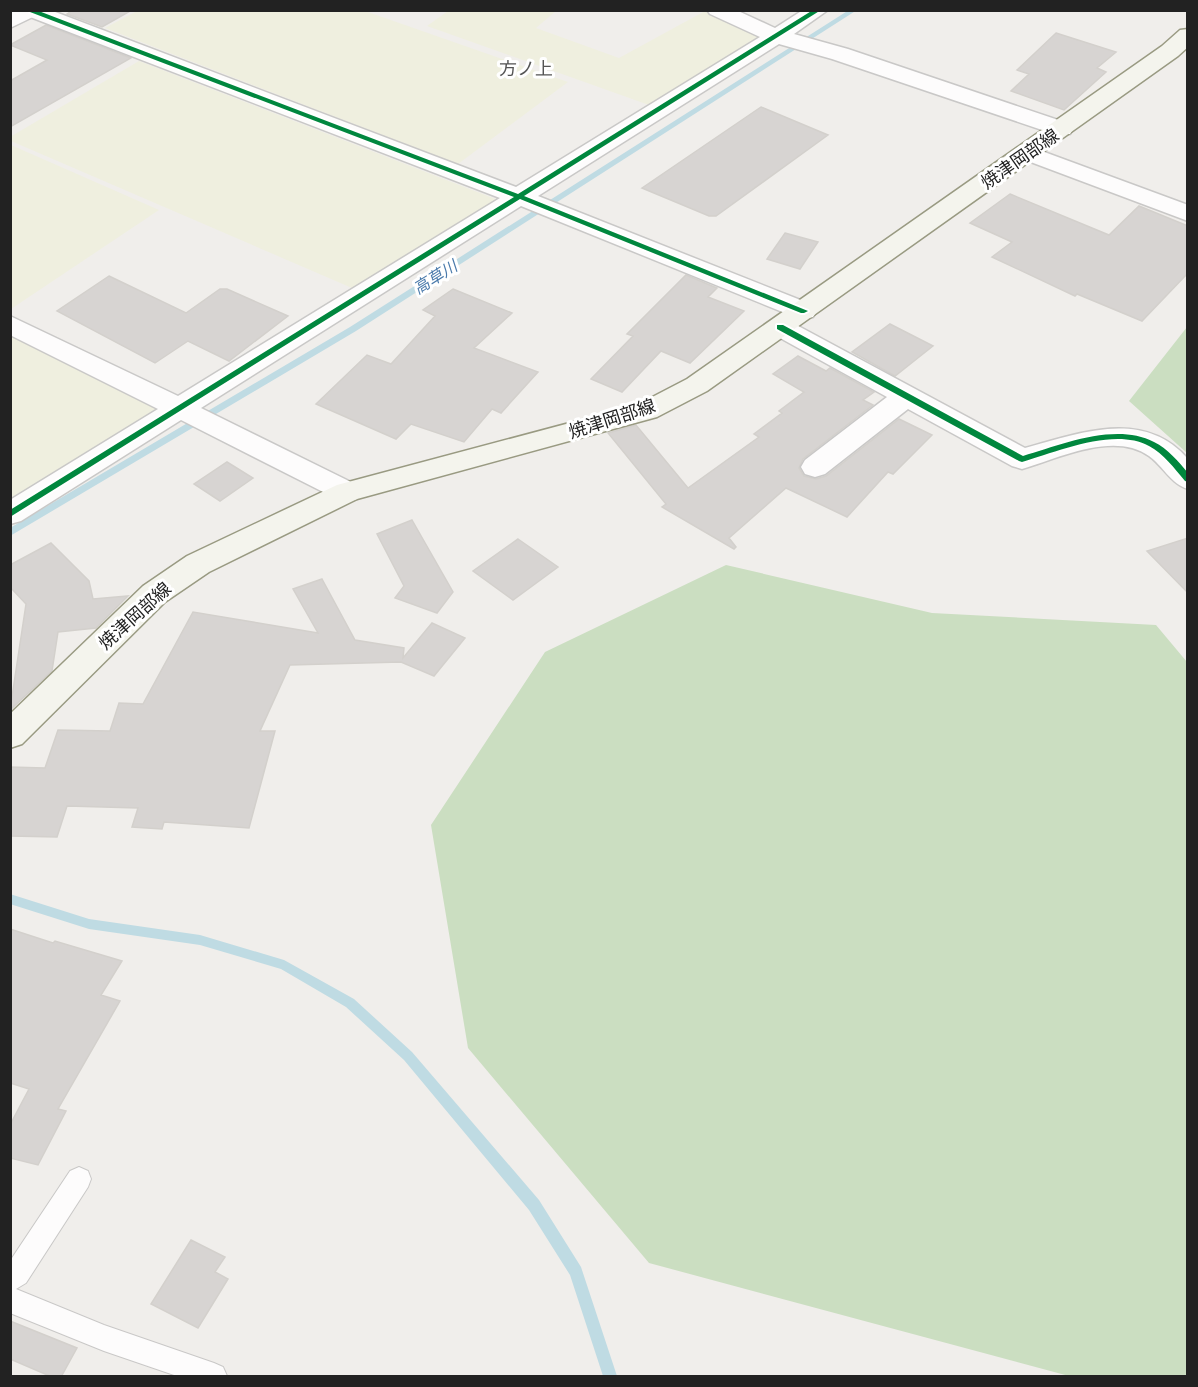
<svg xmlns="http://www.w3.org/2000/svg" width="1198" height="1387" viewBox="0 0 1198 1387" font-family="'Varela Round','Noto Sans JP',sans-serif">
	<rect width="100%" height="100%" fill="#f0eeeb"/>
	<path fill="#efefdf" d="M137 11H365L568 82 458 164 105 28Z
		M448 11H556L536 28 619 58 705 11 761 36 649 105 427 26Z
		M139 61 498 200 352 288 11 141 10 137Z
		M11 145 159 210 11 309Z
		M11 334 160 409 11 500Z"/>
	<path fill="#cbdec1" d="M1187 327 1188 453H1187L1129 401Z
		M726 565 932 613 1156 625 1187 662V1376H1069L649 1263 468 1048 431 825 545 652Z"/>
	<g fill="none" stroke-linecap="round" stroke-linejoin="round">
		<path fill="#bfdbe3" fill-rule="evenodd" d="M849 10H857L356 331 10 536V528L350 327Z
			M10 894 89 919 200 935 284 960 354 999 412 1052 539 1200 581 1267 617 1376H603L570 1275 529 1210 404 1060 346 1007 281 969 200 945 89 929 10 904Z"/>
	</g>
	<path fill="#d7d4d2" stroke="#d3d0cc" stroke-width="1.5" d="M73 10H132L102 27 67 14Z
		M46 25 131 58 10 127V81L47 60 10 45Z
		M1056 33 1116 52 1097 68 1106 72 1064 110 1011 91 1029 74 1017 70Z
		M761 107 828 135 716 216H709L642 188Z
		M1010 194 1109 235 1139 206 1188 226V273L1142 321 1077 294 1075 296 992 257 1012 242 970 223Z
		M785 233 818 242 800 269 767 259Z
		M686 275 717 288 708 297 744 311 690 363 661 351 622 392 591 379 633 336 627 334Z
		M109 276 186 313 220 289H227L288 316 229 361 188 341 155 363 57 311Z
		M453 289 512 313 474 348 538 372 501 413 492 409 464 442 411 424 396 439 316 404 367 355 391 364 435 316 423 310Z
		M890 324 933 346 895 376 852 352Z
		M798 356 826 371 830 368 874 392 863 400 873 405 803 459 799 468 804 476 816 479 826 476 899 419 932 435 893 474 888 472 847 517 786 488 729 538 736 547 734 549 662 507 666 504 608 433 636 425 688 488 759 437 754 434 782 413 779 411 804 392 773 374Z
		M227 462 253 478 220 501 194 484Z
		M412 520 453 592 437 613 395 598 404 586 377 534Z
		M1188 538V593L1147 551Z
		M518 539 558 567 513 600 473 571Z
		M51 543 89 581 93 599 128 596 96 628 58 632 52 671 10 710 26 604 10 587V565Z
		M322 579 355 640 404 648 403 658 432 623 465 638 434 676 401 662 290 665 260 731H275L249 828 164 822 162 829 132 827 138 808 67 806 57 837 10 836V767L45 768 58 730 110 731 119 703 143 704 193 612 318 633 293 589Z
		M10 929 53 943 55 941 122 961 101 995 120 1001 58 1109 66 1111 38 1165 10 1158V1125L29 1089 10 1083Z
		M191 1240 225 1257 215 1272 228 1279 198 1328 151 1304Z
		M10 1321 77 1348 61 1377H52L10 1359Z"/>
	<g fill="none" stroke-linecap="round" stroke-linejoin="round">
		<defs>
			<path id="service" d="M79 1167 88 1171 91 1179 88 1187 26 1283 16 1289 104 1325 214 1363 223 1367 227 1376H177L104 1351 10 1313V1261L70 1171Z"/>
			<path id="minor" d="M22 10H50L516 187 760 37 710 14 707 10H736L775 28 803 10H828L794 34 848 49 1070 124 1073 129 1070 134H1054L832 59 779 44 538 196 813 305 817 311 813 317 804 319 795 317 521 206 201 408 357 485 362 492 357 499 347 502 337 499 181 420 21 521 10 524V500L158 409 10 335V316L178 396 500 198 25 15Z
				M1028 146 1188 205V221L1020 158 1016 153 1020 148Z
				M780 319 789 321 1025 448C1080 433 1144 408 1188 459V489C1171 484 1163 466 1149 456 1114 431 1059 458 1022 469L1012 466 908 409 825 474 815 477 805 474 801 467 805 460 887 397 771 333 767 327 771 321Z"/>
			<path id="tertiary" d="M16 10H42L39 14 10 28V13Z"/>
			<path id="secondary" d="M1188 29V47L1178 56 707 391 657 417 357 499 209 572 165 602 22 744 10 748V714L143 586 187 556 337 485 637 405 687 379 1162 46 1180 30Z"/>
		</defs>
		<use href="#service" stroke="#c9c8c7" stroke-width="2"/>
		<use href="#minor" stroke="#c9c8c7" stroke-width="3"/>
		<use href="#tertiary" stroke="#c9c8c7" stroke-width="3"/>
		<use href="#secondary" stroke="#999a82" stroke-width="3"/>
		<use href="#service" fill="#fdfcfc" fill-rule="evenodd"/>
		<use href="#minor" fill="#fdfcfc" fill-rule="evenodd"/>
		<use href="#tertiary" fill="#fdfcfc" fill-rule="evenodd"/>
		<use href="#secondary" fill="#f4f4ed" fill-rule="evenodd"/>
		<defs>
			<path id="cycleway" d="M29 10H36L518 194 813 10H821L524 196 808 311 804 313H801L520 199 10 517V510L514 197 30 12Z
				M777 325H783L1023 456C1061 445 1115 422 1154 442 1168 449 1178 461 1188 473V482L1185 481C1174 468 1164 454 1149 446 1114 427 1057 452 1022 462L1019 461 777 329Z"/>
		</defs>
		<use href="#cycleway" stroke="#fff" stroke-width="4"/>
		<use href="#cycleway" fill="#00873e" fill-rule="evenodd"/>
	</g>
	<g text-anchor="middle" stroke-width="6" stroke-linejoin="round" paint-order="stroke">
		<g font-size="16" font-style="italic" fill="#4a7aab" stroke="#fff">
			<text transform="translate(435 277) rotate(-32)" y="6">高草川</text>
		</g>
		<g font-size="18" fill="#555" stroke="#fff">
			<text x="526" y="75">方ノ上</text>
		</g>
		<g font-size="18" fill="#222" stroke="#fff">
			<text transform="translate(1020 159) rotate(-35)" y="6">焼津岡部線</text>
			<text transform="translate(612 419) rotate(-18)" y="6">焼津岡部線</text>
			<text transform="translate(135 616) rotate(-42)" y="6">焼津岡部線</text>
		</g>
	</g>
	<rect width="1198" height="1387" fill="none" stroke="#222222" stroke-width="24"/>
</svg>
